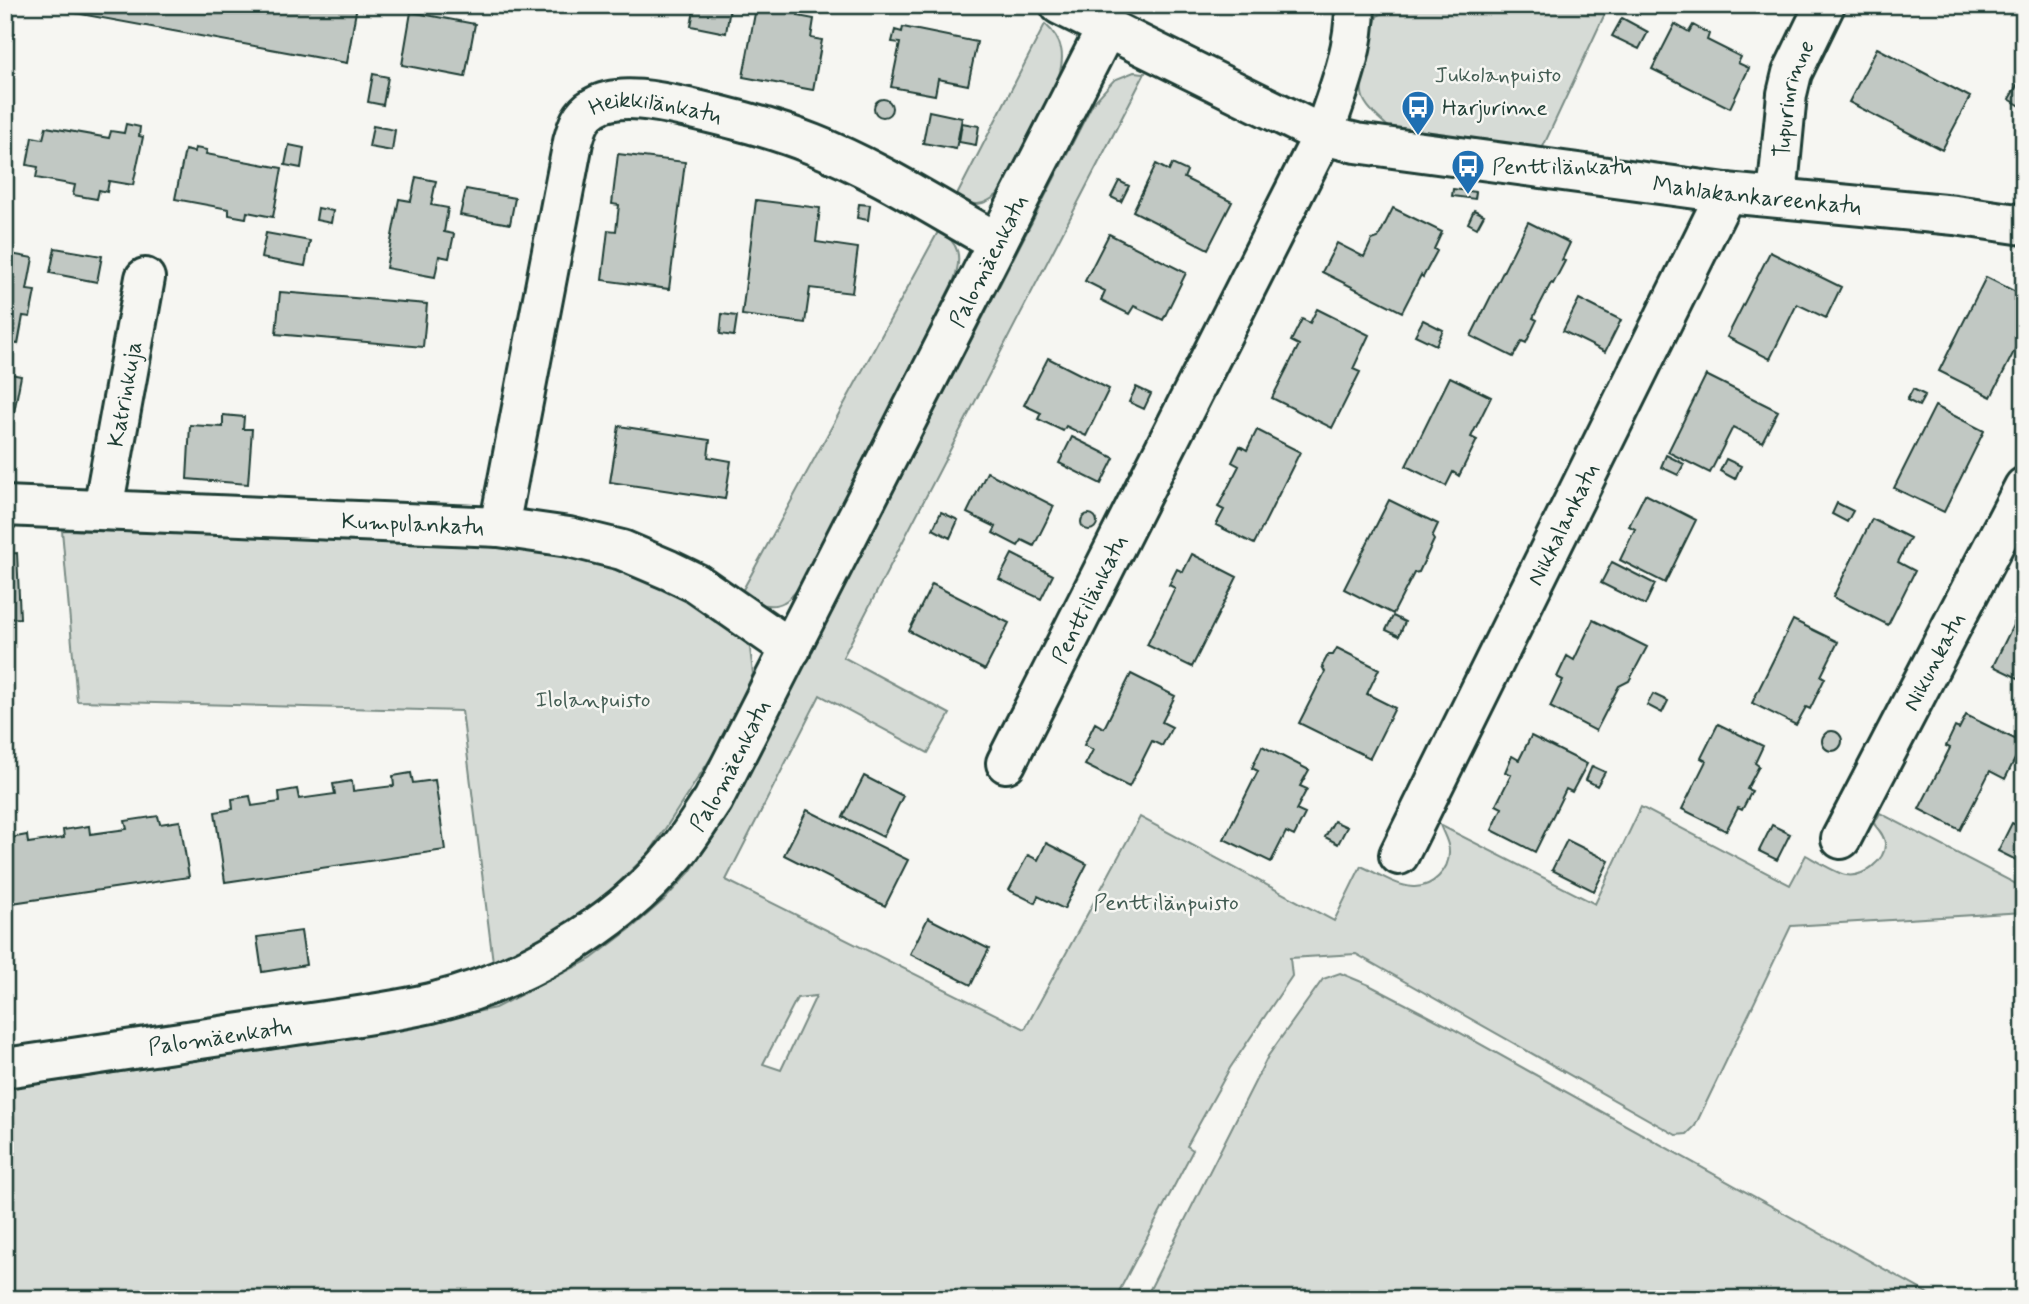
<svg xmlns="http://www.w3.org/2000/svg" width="2029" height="1304" viewBox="0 0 2029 1304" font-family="Mynerve,sans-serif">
	<rect width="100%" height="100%" fill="#f6f6f2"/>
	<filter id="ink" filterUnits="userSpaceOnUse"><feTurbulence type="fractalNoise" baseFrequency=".0143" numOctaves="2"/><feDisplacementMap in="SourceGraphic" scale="14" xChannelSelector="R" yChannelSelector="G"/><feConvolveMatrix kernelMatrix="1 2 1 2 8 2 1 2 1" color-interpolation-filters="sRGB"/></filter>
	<g filter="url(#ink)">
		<path fill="#d6dbd6" stroke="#7a8c85" stroke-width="2" fill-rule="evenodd" d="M1401 5H1609L1542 149 1391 129C1382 121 1371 113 1365 102 1354 84 1372 36 1377 16Z
			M1045 24C1064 41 1065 57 1058 79L998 194C983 207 973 206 955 199Z
			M1134 72 1145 73 843 657 950 714 928 753 820 695 726 880 1025 1029 1140 817 1334 921 1361 866C1377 873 1396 886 1413 887 1432 888 1450 870 1449 851 1449 842 1443 833 1440 825L1595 904 1641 807 1790 885 1806 855C1815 860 1836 873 1846 875 1862 878 1886 861 1885 843 1884 835 1879 830 1874 824L1880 813 2024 888V912L1791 926 1695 1126 1687 1134 1676 1135 1356 954 1290 958 1292 976 1230 1068 1187 1146 1193 1150 1115 1299H5V1089L367 1035 495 1008 591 959 633 927 665 899 690 872 726 818 1093 103 1114 80ZM816 996 781 1070 763 1064 797 998Z
			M939 230C960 244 962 257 954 280L801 586C796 591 790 599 784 602 770 610 752 602 740 595Z
			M62 530 486 543 573 556 642 576 722 617 738 633 750 648 753 674 722 741 650 852 613 888 569 923 529 947 493 962 462 711 77 701Z
			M1340 973 1369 985 1446 1025 1938 1299H1145L1268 1056 1323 979Z"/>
		<path fill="#c1c8c3" stroke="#1f3d34" stroke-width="2" d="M60 5H357L347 63 59 10Z
			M695 5H716L730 8 726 33 691 26Z
			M776 5 800 6 798 16 814 19 811 38 822 40 813 90 743 77 756 8 775 12Z
			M411 12 475 24 465 77 402 65Z
			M1622 18 1648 32 1639 49 1612 36Z
			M1675 24 1689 32 1693 25 1709 34 1707 40 1741 57 1738 63 1749 68 1730 108 1652 69Z
			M903 27 977 42 968 85 938 79 935 95 891 87 900 43 892 42 895 30 902 32Z
			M1877 48 1970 97 1942 150 1849 102Z
			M2024 73V108L2009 99Z
			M373 74 388 77 383 105 368 102Z
			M874 108a9 9 0 1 1 18 0a9 9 0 1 1-18 0Z
			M929 111 962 118 956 149 923 143Z
			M962 123 979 126 976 145 959 142Z
			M126 124 140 127 139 136 143 137 133 185 109 181 107 192 99 190 97 199 73 195 75 185 36 178 38 167 27 165 32 137 43 139 46 127 109 138 111 131 124 133Z
			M373 126 395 130 392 151 369 147Z
			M289 145 304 148 301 168 285 165Z
			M195 148 207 150 206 154 282 168 273 217 247 212 246 218 229 215V209L175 199 185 150 194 152Z
			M618 154 685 162 669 289 602 280 608 230 616 231 619 205 612 204Z
			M1156 164 1169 171 1172 164 1187 171 1184 178 1232 202 1208 249 1133 211Z
			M416 177 436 181 431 205 448 208 444 232 454 234 449 258 439 256 435 277 386 268 399 199 411 201Z
			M1119 181 1129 186 1121 202 1111 197Z
			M466 189 515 198 510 224 460 215Z
			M1453 189 1476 192 1475 199 1452 196Z
			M756 200 820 208 816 242 858 248 852 293 810 288 805 323 742 315Z
			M859 204 870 205 868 220 857 218Z
			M318 208 333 211 331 223 316 220Z
			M1393 208 1442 232 1434 249 1437 251 1423 277 1421 275 1402 312 1322 272 1337 243 1364 257 1372 240 1378 238Z
			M1474 210 1484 215 1477 228 1468 223Z
			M1528 222 1570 243 1562 260 1565 261 1553 284 1551 283 1533 318 1537 320 1526 343 1522 341 1513 357 1471 336Z
			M266 233 310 241 305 266 261 258Z
			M1109 234 1186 273 1163 320 1134 306 1129 314 1101 300 1105 291 1085 281Z
			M55 248 102 256 97 282 50 273Z
			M1770 252 1841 287 1826 318 1797 304 1770 359 1727 337Z
			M5 253 33 258 27 290 35 291 30 317 23 316 18 344 5 342Z
			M1986 277 2024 296V332L1991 397 1939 371Z
			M280 292 427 304 423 347 276 334Z
			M1579 299 1621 320 1605 352 1563 331Z
			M1317 309 1369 335 1353 369 1360 372 1332 428 1272 398 1299 345 1291 341 1302 319 1310 323Z
			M722 314 737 316 734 336 720 334Z
			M1423 320 1443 330 1436 345 1415 335Z
			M1048 358 1109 389 1086 436 1066 426 1063 431 1038 419 1041 413 1024 405Z
			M5 373 21 376 5 459Z
			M1706 375 1778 411 1762 442 1733 427 1710 473 1668 452Z
			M1450 377 1491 397 1471 437 1477 440 1459 476 1453 472 1446 486 1406 466Z
			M1136 387 1151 394 1144 409 1129 402Z
			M1913 389 1925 395 1919 406 1907 400Z
			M1935 406 1984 431 1944 512 1894 488Z
			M223 415 244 417 243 429H252L248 484 187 479 190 425 223 427Z
			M619 426 710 440 708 457 731 461 725 499 610 482Z
			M1257 430 1300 452 1254 544 1216 525 1224 510 1218 507 1239 466 1232 462 1240 446 1247 450Z
			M1072 437 1114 458 1101 484 1059 463Z
			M1666 455 1684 464 1678 475 1661 467Z
			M1726 459 1741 466 1735 479 1720 471Z
			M987 472 1054 506 1034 546 1022 540 1018 546 993 533 996 527 967 513Z
			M1645 494 1696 520 1665 583 1620 560 1635 529 1629 526Z
			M1389 500 1438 524 1432 537 1434 540 1419 572 1414 573 1393 614 1344 589Z
			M1837 503 1853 511 1847 522 1832 514Z
			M941 512 958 520 950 538 933 529Z
			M1081 522a8 8 0 1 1 16 0a8 8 0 1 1-16 0Z
			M1872 519 1910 538 1898 562 1915 571 1888 625 1833 597Z
			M17 553 20 618 5 619V554Z
			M1012 554 1053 575 1041 599 999 579Z
			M1192 554 1237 577 1192 667 1147 645 1175 588 1169 585 1177 569 1183 572Z
			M1612 562 1655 584 1645 605 1601 583Z
			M932 584 1009 623 985 670 909 631Z
			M2021 609 2024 610V681L1993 666Z
			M1393 616 1405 622 1399 636 1386 630Z
			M1593 620 1647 647 1629 681 1619 686 1596 731 1550 707 1563 680 1557 677 1567 656 1574 660Z
			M1793 620 1838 642 1821 676 1825 678 1810 709 1806 707 1796 725 1752 703Z
			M1337 648 1379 669 1367 694 1395 708 1370 758 1299 723 1325 672 1322 666 1328 655H1333Z
			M1131 674 1175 696 1162 722 1172 727 1162 746 1152 741 1129 787 1085 765 1093 750 1084 745 1095 723 1104 728Z
			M1653 694 1668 701 1662 713 1647 705Z
			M1966 715 2023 743 2005 779 1990 771 1960 830 1919 809 1950 748 1946 746 1955 727 1959 729Z
			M1718 724 1763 746 1755 763 1759 766 1747 789 1752 791 1742 810 1738 808 1726 831 1682 809 1706 761 1701 758Z
			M1822 741a10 10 0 1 1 20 0a10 10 0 1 1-20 0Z
			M1531 736 1587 764 1572 792 1566 789 1535 852 1492 830 1502 808 1496 805 1511 775 1505 772 1512 756 1519 760Z
			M1262 746 1309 770 1300 786 1307 789 1296 810 1305 814 1294 836 1286 832 1271 862 1224 839 1258 771 1252 768Z
			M1592 766 1605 772 1597 786 1586 780Z
			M411 773 413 783 435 780 445 850 225 882 215 812 233 809 232 799 250 796 252 806 280 802 279 792 297 789 299 799 335 794 333 784 352 781 353 791 394 786 393 776Z
			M864 776 903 796 883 837 843 817Z
			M807 810 908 860 885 906 784 855Z
			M158 816 160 824 180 821 189 877 5 904V839L27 835 28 843 64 838 63 830 89 826 90 834 127 829 125 821Z
			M1334 821 1347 827 1338 844 1325 837Z
			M2012 823 2024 829V864L1998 851Z
			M1772 825 1790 834 1777 860 1759 851Z
			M1567 840 1609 861 1594 891 1552 870Z
			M1046 843 1087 864 1064 909 1038 896 1035 903 1009 890 1028 855 1038 860Z
			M928 918 989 949 971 985 910 954Z
			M301 931 306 965 262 972 257 937Z"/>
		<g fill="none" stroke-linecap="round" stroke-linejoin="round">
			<defs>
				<g id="minor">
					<path id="s1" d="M1060 5 1323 135 1356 143 1726 193 1955 215 2024 225"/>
					<path id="s2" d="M1777 197 1787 94 1792 73 1825 5"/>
					<path id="s3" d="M5 506 499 527 569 537 622 550 669 570 696 583 791 649"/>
					<path id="s4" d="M103 509 145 278"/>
					<path id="s5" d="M499 527 573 142C577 128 580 115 594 107 618 92 662 102 688 108 731 118 772 128 812 144 876 169 936 208 997 242"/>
					<path id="s6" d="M1006 763 1323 135C1338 92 1355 51 1355 5"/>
					<path id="s7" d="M1841 839 2024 487"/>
					<path id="s8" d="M1399 855 1726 193"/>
					<path id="s9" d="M5 1068C93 1055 181 1042 268 1029 322 1021 378 1015 431 1003 519 982 615 927 673 857 688 840 700 819 713 800L1106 29"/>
				</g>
			</defs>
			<use href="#minor" stroke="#1f3d34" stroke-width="44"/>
			<use href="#minor" stroke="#f6f6f2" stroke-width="38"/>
		</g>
	</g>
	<defs>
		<symbol id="bus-pin" viewBox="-11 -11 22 30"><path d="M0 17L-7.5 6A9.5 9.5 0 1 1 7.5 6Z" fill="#1f6fb2" stroke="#f6f6f2"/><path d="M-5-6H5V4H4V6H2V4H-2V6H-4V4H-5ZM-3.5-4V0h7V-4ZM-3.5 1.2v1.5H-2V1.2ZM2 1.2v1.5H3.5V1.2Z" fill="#fff"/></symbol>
	</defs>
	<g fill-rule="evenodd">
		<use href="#bus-pin" x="1399" y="88" width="38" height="52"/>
		<use href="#bus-pin" x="1449" y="147" width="38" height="52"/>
	</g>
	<g text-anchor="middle" stroke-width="5" stroke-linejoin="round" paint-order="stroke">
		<g font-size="23" fill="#445d54" stroke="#f6f6f2">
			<text x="1498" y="82">Jukolanpuisto</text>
			<text x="593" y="707">Ilolanpuisto</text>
			<text x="1166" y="910">Penttilänpuisto</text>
		</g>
		<g font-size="23" fill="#1f3d34" stroke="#f6f6f2">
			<text dy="8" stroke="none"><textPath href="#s2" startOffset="100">Tupurinrinne</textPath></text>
			<text dy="8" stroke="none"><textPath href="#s5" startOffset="497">Heikkilänkatu</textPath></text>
			<text dy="8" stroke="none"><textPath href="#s1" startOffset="732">Mahlakankareenkatu</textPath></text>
			<text dy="8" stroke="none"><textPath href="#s9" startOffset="1393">Palomäenkatu</textPath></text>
			<text dy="8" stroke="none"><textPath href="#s4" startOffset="117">Katrinkuja</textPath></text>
			<text dy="8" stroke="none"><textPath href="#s3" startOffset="408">Kumpulankatu</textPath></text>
			<text dy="8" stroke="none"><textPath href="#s8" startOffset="369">Nikkalankatu</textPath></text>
			<text dy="8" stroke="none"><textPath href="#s6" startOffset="184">Penttilänkatu</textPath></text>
			<text dy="8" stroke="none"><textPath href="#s7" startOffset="200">Nikunkatu</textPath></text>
			<text dy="8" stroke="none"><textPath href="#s9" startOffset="826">Palomäenkatu</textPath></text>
			<text dy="8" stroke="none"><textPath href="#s9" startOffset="217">Palomäenkatu</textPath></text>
		</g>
		<g font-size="23" fill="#1f3d34" stroke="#f6f6f2" text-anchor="start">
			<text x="1442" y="115">Harjurinne</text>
			<text x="1492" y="174">Penttilänkatu</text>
		</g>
	</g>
	<rect width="2029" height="1304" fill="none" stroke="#f6f6f2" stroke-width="28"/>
	<rect x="14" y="14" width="2001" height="1276" fill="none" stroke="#1f3d34" stroke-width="2.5" filter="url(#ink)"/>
</svg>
